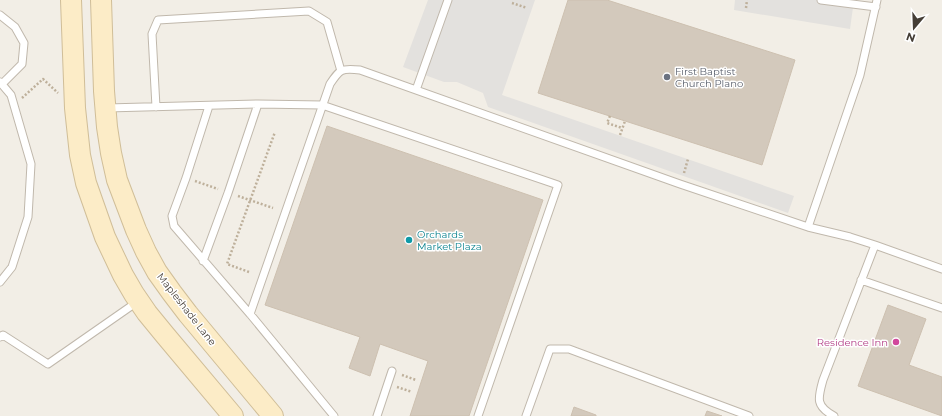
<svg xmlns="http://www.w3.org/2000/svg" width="942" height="416" viewBox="0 0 942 416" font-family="Montserrat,sans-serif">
	<rect width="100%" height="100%" fill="#f2eee6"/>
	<path fill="#e3e1de" d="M428 0H535L502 95 794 196 788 213 488 107 483 93 457 82H444L403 67Z
		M735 0H854L850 29 734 10Z"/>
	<path fill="#d3c9bc" stroke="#cdc0b0" d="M568 0H607L795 60 762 165 538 93Z
		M327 126 543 200 469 416H410L428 361 380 344 370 376 349 368 360 337 265 305Z
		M888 305 926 319 909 365 942 377V416L858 386Z
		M574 407 596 415V416H571Z
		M707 411 722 416H705Z"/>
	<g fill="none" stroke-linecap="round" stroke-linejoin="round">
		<defs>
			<path id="service" d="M821 0 876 7
				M0 15 15 27 24 43 22 64 2 84
				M0 82 11 95 31 164 28 217 12 267 0 282
				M416 90 448 0
				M209 106 186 178 172 216 174 226 250 314 334 416
				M156 107 152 34 158 20 309 11 327 22 341 71
				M107 108 258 104 322 105 558 185 478 416
				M808 227 860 75 877 0
				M203 261 228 193 258 104
				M861 280 942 308
				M250 314 330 84C340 69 341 68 360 70L680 184 808 227 850 237 875 245 942 269
				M0 337 3 335 48 364 137 302
				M377 416 392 371
				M526 416 550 349H569L749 416
				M834 416C815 406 818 398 823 380L875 245"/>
			<path id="secondary" d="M71 0 75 108 80 155 86 183 105 237 123 275 134 294 147 313 165 335 233 416
				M101 0 104 91 107 127 111 153 117 180 136 230 146 252 157 272 172 293 188 314 273 416"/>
		</defs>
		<use href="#service" stroke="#c0b8ac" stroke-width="9"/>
		<use href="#secondary" stroke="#d0be98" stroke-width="22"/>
		<path stroke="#beb09b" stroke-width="2.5" stroke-dasharray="2 2" stroke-linecap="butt" d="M512 3 527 8
			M746 8 747 0
			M22 98 43 79 58 93
			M610 116 607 123 622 128
			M620 135 625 121
			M684 173 688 159
			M195 181 218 189
			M238 196 273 208
			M249 272 227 264 275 132
			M402 375 416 380
			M397 387 412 392"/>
		<use href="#service" stroke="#fff" stroke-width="7"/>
		<use href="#secondary" stroke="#fcecc7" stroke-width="20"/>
	</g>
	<circle fill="#6b7280" stroke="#fff" stroke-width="1.5" cx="667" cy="77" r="4"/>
	<circle fill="#0f9aa8" stroke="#fff" stroke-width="1.5" cx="409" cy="240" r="4"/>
	<circle fill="#d1479c" stroke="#fff" stroke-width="1.5" cx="896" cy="342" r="4"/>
	<g text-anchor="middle" stroke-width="3" stroke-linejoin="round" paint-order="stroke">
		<g font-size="10" fill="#5b616d" stroke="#fff" text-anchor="start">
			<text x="675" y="75">First Baptist<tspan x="675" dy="12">Church Plano</tspan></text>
		</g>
		<g font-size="10" fill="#0d838f" stroke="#fff" text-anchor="start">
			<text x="417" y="238">Orchards<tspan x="417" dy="12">Market Plaza</tspan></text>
		</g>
		<g font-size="10" fill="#453e36" stroke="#fff">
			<text transform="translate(187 309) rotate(52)" y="4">Mapleshade Lane</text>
		</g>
		<g font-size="10" fill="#b23c85" stroke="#fff" text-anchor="end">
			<text x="888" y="346">Residence Inn</text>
		</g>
	</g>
	<g transform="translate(914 28) rotate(199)" stroke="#ffffff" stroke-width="3" paint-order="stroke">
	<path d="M0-3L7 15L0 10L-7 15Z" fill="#453e36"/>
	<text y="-6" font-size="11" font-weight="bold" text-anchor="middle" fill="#453e36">N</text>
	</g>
</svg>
